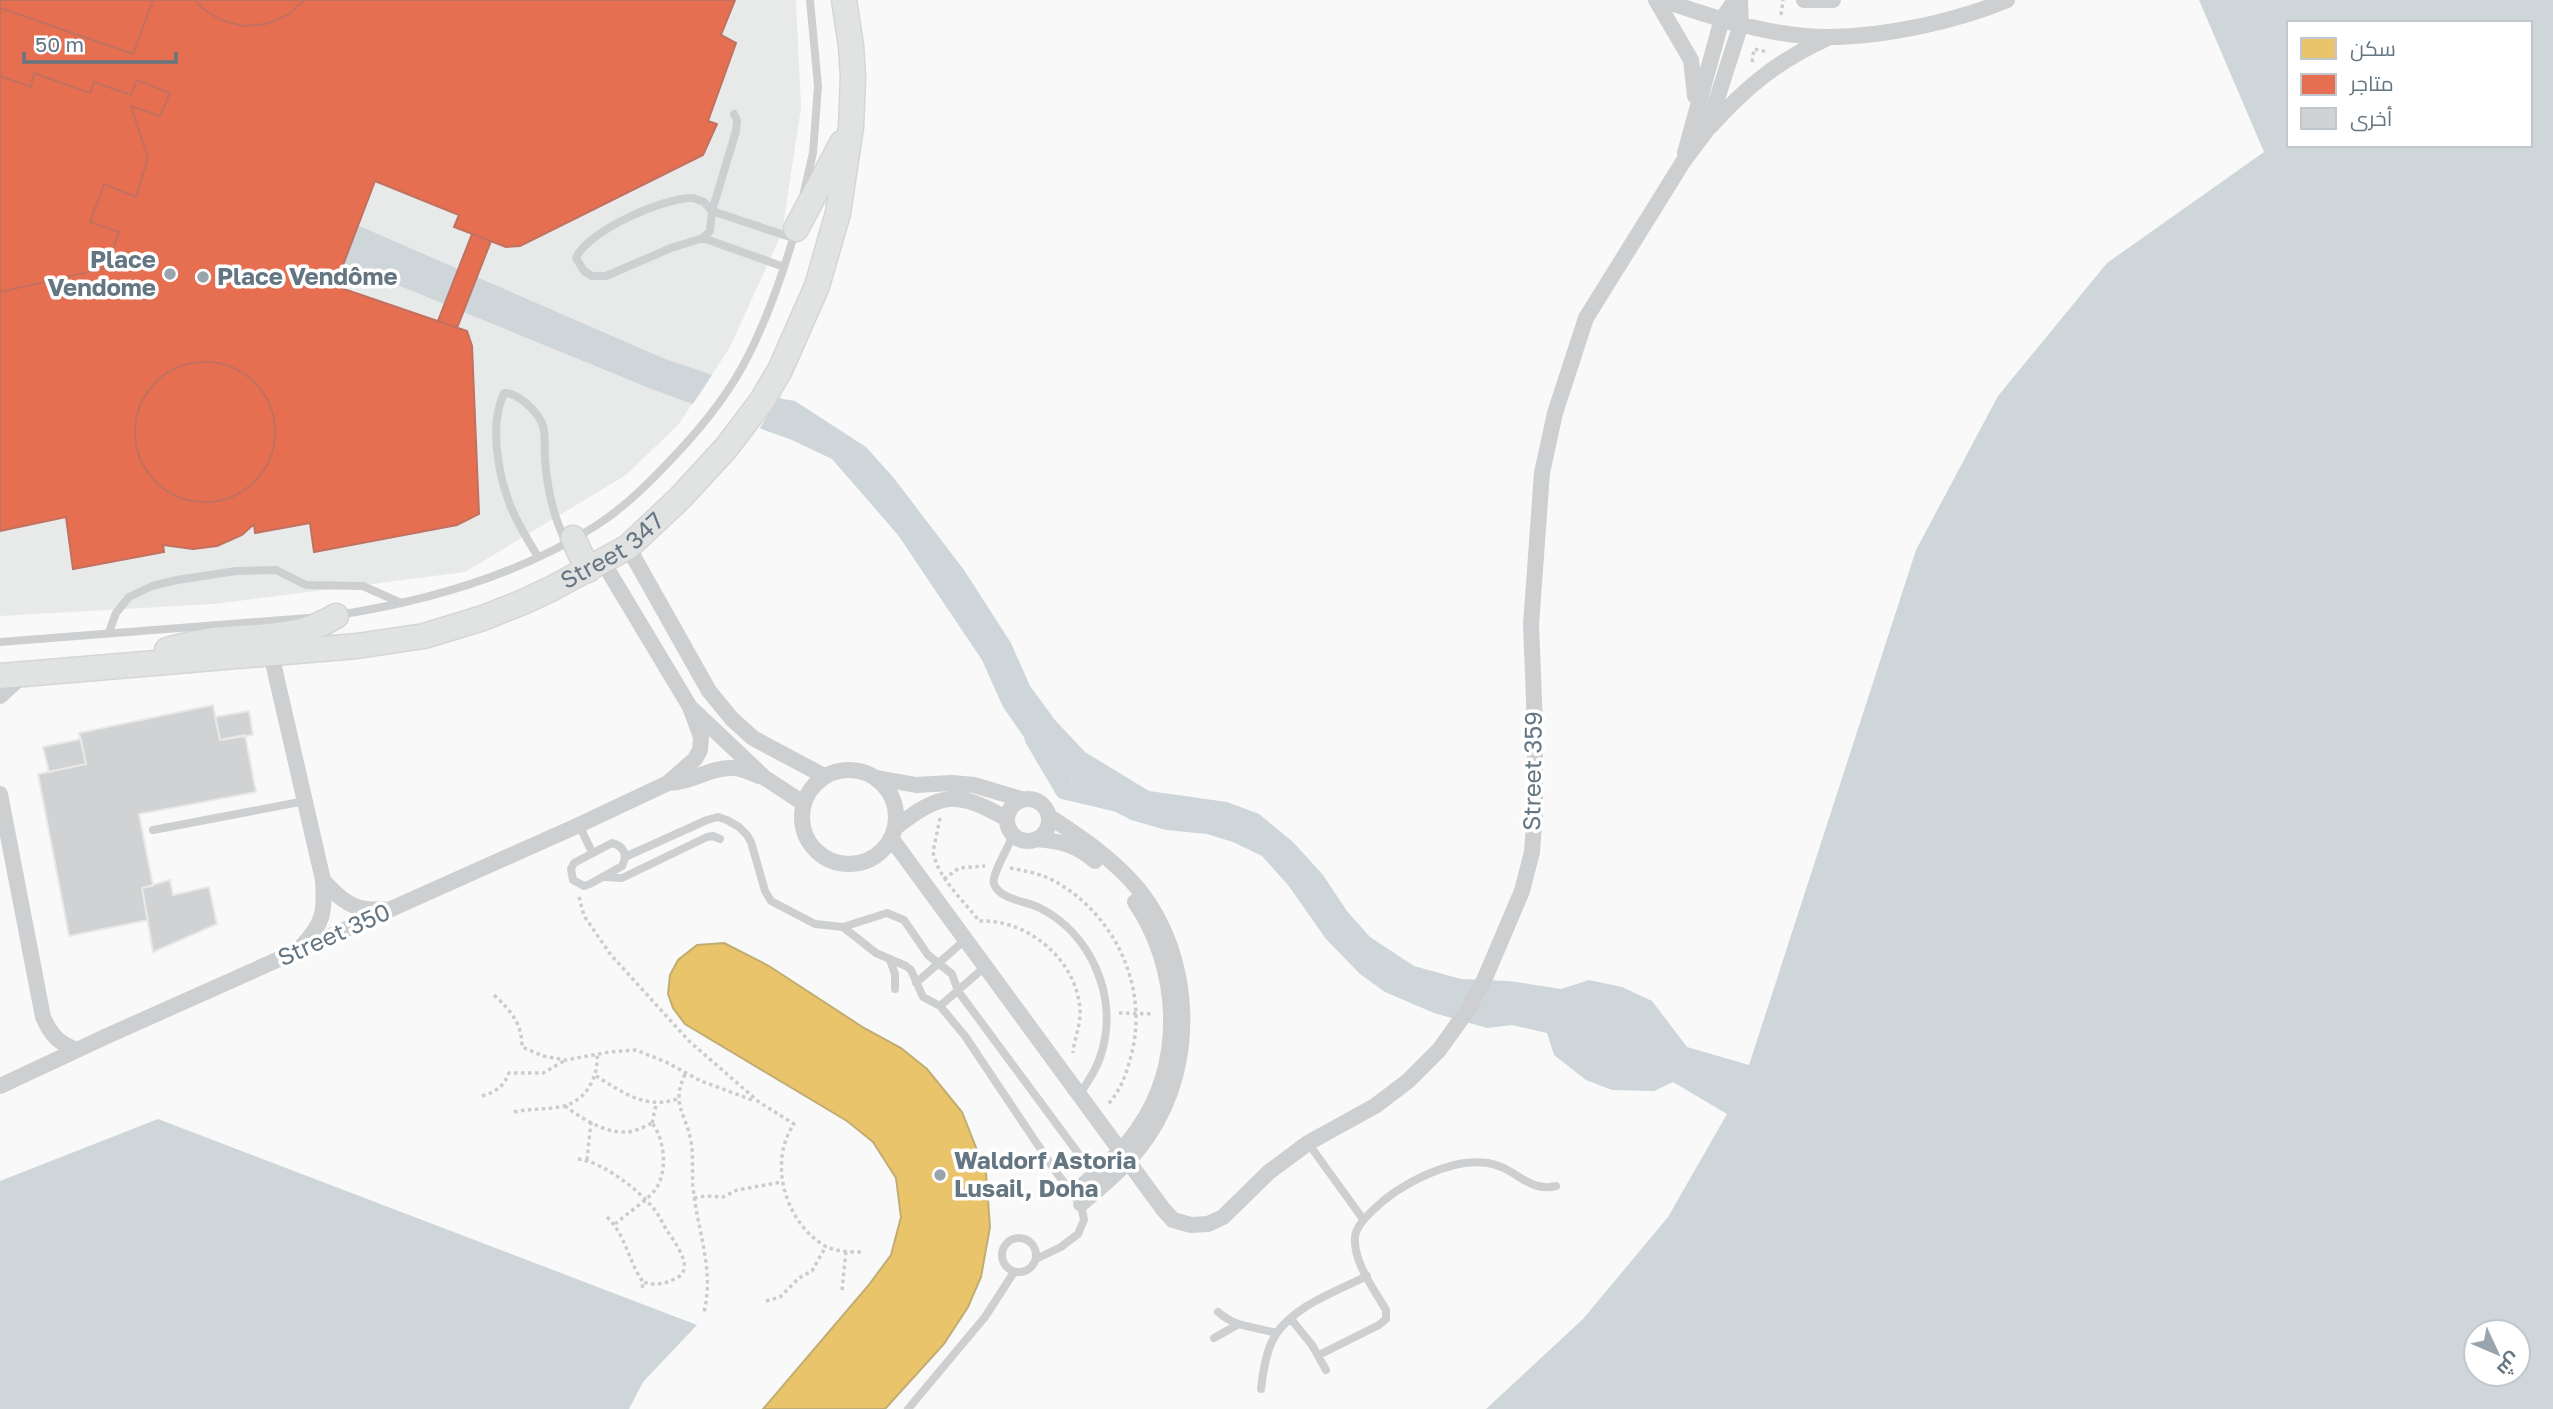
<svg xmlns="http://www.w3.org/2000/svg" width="2553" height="1409" viewBox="0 0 2553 1409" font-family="'Golos Text',Cairo,sans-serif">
	<rect width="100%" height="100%" fill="#f9f9f9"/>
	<path fill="#e8e9e9" d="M0 0H796L801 108 782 233 729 349 678 425 626 475 465 572 214 604 0 616Z"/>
	<path fill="#ced6d9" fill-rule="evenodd" d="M2199 0H2553V1409H1486L1583 1319 1668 1217 1727 1114 1673 1082 1654 1091 1612 1090 1586 1080 1554 1055 1547 1033 1512 1025 1487 1028 1434 1013 1385 992 1360 974 1326 939 1288 885 1262 856 1233 842 1207 834 1166 830 1131 820 1101 804 1026 740 1003 707 982 660 898 535 832 459 792 440 654 390 344 263 357 225 665 359 783 399 795 401 866 447 893 477 964 570 1011 643 1030 686 1055 720 1085 752 1149 791 1227 802 1259 814 1293 842 1323 875 1347 911 1370 937 1414 966 1461 979 1509 981 1561 989 1589 980 1622 987 1652 1001 1687 1047 1749 1065 1916 550 1998 396 2107 263 2264 152ZM2289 23H2530V145H2289ZM2476 1332H2518V1374H2476Z
		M158 1119 697 1325 643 1382 629 1409H0V1181Z"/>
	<path fill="#f9f9f9" d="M714 372 780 395 758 431 691 407Z"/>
	<path fill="#e9c46a" stroke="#c1ad72" stroke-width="2" d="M724 943 769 966 864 1028 901 1048 927 1069 962 1112 986 1173 990 1227 981 1277 968 1307 944 1344 885 1409H763L868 1286 891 1255 901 1217 896 1178 873 1142 847 1121 685 1024 673 1008 668 994 670 975 678 960 697 945Z"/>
	<path fill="#e76f51" stroke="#c07160" stroke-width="2" d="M0 0H735L721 35 736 43 708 121 717 124 703 155 520 246 506 247 454 227 459 215 375 181 335 286 467 331 472 346 479 514 457 525 314 552 310 523 255 533 254 524 242 535 217 546 193 549 163 545 164 552 73 569 66 517 0 531V292L106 268 119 232 90 222 104 184 136 197 148 158 131 106 160 116 170 93 137 80 131 95 94 82 90 93 34 73 31 87 0 76Z
		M0 0H735L721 35 736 43 708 121 717 124 703 155 520 246 506 247 454 227 459 215 375 181 335 286 467 331 472 346 479 514 457 525 314 552 310 523 255 533 254 524 242 535 217 546 193 549 163 545 164 552 73 569 66 517 0 531Z
		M0 0H153L133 54 0 8Z
		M195 0H304L288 15 266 24 243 26 221 20 202 8Z
		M472 234 491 241 457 328 438 321Z
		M135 432a70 70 0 1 1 140 0a70 70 0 1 1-140 0Z"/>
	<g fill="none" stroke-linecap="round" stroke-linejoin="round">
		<path stroke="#ced6d9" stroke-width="21" d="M1035 738 1065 789 1116 801"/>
	</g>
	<path fill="#d0d2d3" stroke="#e8e8e8" stroke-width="2" d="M213 705 220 740 245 735 256 792 139 814 153 886 142 888 148 920 69 936 38 774 86 764 79 733Z
		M249 711 253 735 220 740 215 717Z
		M81 739 86 764 49 772 43 747Z
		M170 880 173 895 209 887 217 924 153 952 142 888Z"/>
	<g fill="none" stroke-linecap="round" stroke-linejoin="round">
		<defs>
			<g id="primary">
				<path d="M796 229 842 143"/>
				<path d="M573 538 588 570"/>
				<path d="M167 650C183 646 199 642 215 640 256 636 300 639 336 616"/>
				<path id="s1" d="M0 676 357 646 424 636 483 618 523 602 551 589 628 547 680 498 726 448 761 402 780 370 817 286 838 213 851 127 853 77 851 46 844 0"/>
			</g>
		</defs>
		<use href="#primary" stroke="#d5d6d7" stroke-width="27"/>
		<path stroke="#cbcccd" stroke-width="3.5" stroke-dasharray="3.5 3.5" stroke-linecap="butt" d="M1781 15 1783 0
			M1752 62 1754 49 1768 52
			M940 818 933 852C938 878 964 901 979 921 1028 919 1077 960 1080 1010 1081 1025 1074 1039 1073 1053
			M1010 868C1026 871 1042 874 1056 882 1115 915 1148 987 1132 1052 1127 1072 1121 1091 1107 1105
			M944 879 959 868 985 866
			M579 897 584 916 611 955 689 1041 759 1102 794 1124C767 1163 786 1225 827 1247 838 1252 852 1252 864 1252
			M494 995C511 1011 522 1023 522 1047L543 1056 566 1060 609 1052 636 1050 666 1062 701 1081 755 1101
			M1119 1013 1153 1014
			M685 1074C671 1105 685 1111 691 1141 694 1159 691 1177 694 1195 699 1235 714 1271 704 1312
			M596 1076C622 1092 646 1110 677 1099
			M482 1096C496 1092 504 1086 509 1073H543L564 1061
			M565 1106C581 1118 604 1133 626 1132 634 1132 644 1127 652 1123
			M514 1112C531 1108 548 1110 564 1106 587 1100 599 1075 597 1054
			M652 1123 656 1105
			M578 1159C603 1162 639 1190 654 1209 660 1216 663 1225 668 1232 674 1241 689 1261 683 1272 681 1277 674 1279 670 1281 660 1285 653 1285 643 1282
			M587 1160 591 1121
			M694 1198 705 1196 723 1197 737 1190 782 1182
			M607 1217C626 1235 628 1261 643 1282L642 1290
			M615 1224C626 1214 650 1199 657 1187 668 1169 664 1138 652 1123
			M842 1290 846 1251
			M766 1301 780 1297 799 1278 812 1271 826 1246"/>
		<path stroke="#cecfd0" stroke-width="8" d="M734 114 737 120 736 131 712 211 793 238
			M804 192 813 153 818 86 810 0
			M693 198 704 202 712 211 710 231 703 238 671 248 606 276H592L584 271 576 258C587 231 665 197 693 198Z
			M703 238 784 267
			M538 557C528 540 517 523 510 505 498 473 489 425 504 393 518 392 539 413 543 426 546 437 544 448 545 459 547 487 553 516 566 542
			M338 615C428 601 520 575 597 525 628 505 655 477 680 450 706 422 731 390 748 356 768 317 783 273 795 232
			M109 632 116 613 129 597 152 586 177 580 236 571 276 570 306 585 363 586 401 603
			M0 642 308 618
			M579 825 592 852
			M153 830 305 801
			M1013 834C1009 848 991 874 994 884 1000 900 1027 901 1040 908 1091 934 1118 996 1102 1051 1098 1067 1089 1080 1080 1094
			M612 843C624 846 628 855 622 866L590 884 584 886 573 880 571 869 574 863Z
			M625 857 707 820 718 817 727 820 739 827 747 835 751 842 765 891 771 901 815 924 843 927 876 953 906 966 911 970 923 997 940 1006 986 966
			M604 877 622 878 707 837 713 836 720 839
			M843 927 887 913 904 920 928 955 952 974 958 991 1081 1157
			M890 960 895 974V989
			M916 983 966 939
			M940 1006 965 1036 1056 1172 1081 1204 1084 1220 1078 1234 1061 1247 1036 1259
			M1308 1143 1363 1219
			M1002 1255a17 17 0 1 1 34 0a17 17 0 1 1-34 0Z
			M1218 1312C1236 1328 1253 1326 1276 1333
			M1291 1319 1312 1345 1326 1370
			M1214 1338 1237 1325
			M1319 1355 1379 1325 1386 1319V1310C1374 1289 1353 1262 1355 1237 1356 1227 1365 1218 1372 1211 1398 1185 1450 1157 1488 1163 1515 1167 1528 1193 1556 1186
			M1261 1389C1263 1372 1266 1350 1275 1336 1293 1306 1337 1291 1367 1276
			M908 1409 985 1317 1014 1272"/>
		<path stroke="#cecfd0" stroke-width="16" d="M1656 0 1691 60 1695 96
			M1663 0C1710 17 1779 38 1829 37 1884 37 1957 21 2007 0
			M1804 0H1833
			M1711 126C1747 86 1779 60 1828 38
			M1685 153 1722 19 1735 0
			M628 547 709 691 732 719 753 738 824 776
			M603 562 690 707 765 778 803 803
			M271 654 323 880C325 911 324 923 302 946
			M0 696 24 674
			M802 817a47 47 0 1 1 94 0a47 47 0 1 1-94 0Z
			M877 778 916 785 952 783 974 785 1021 799
			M668 783C691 783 710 767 733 768 742 768 751 773 759 776
			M0 794 43 1017C51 1035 58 1043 77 1050
			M1007 820a21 21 0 1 1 42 0a21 21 0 1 1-42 0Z
			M895 828C941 792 957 790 1007 819
			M891 838 1163 1209 1173 1220 1191 1225 1208 1224 1223 1217 1269 1172 1308 1143 1375 1106 1408 1081 1439 1050 1467 1011 1485 978 1522 891 1532 852 1535 812V725L1531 625 1542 473 1555 413 1586 318 1683 162 1707 130 1741 24 1740 0
			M323 880C341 901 355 912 383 909
			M0 1086 107 1036 579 825 668 783 695 759 700 750 701 737 690 707"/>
		<use href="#primary" stroke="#e1e2e2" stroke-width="24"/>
		<path stroke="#cecfd0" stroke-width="16" d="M1050 817C1082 838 1115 860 1140 891 1193 959 1197 1064 1148 1136 1130 1163 1105 1184 1081 1204
			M1037 839C1060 841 1077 845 1095 861
			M1074 1193C1096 1173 1121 1154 1138 1129 1185 1062 1180 968 1135 902"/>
	</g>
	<g fill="#99a4ac" stroke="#fff" stroke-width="2.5">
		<circle cx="170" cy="274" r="7"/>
		<circle cx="203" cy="277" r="7"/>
		<circle cx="940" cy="1175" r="7"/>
	</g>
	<g text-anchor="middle" stroke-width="7" stroke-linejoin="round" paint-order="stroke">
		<g font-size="24" font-weight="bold" fill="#657683" stroke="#fff" text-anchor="start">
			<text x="156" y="268" text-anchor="end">Place<tspan x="156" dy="28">Vendome</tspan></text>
			<text x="217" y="285">Place Vendôme</text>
			<text x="954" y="1169">Waldorf Astoria<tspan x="954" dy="28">Lusail, Doha</tspan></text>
		</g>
		<g font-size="24" fill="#657683" stroke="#fff">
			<text dy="8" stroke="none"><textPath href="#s1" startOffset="634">Street 347</textPath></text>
			<text transform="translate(1533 771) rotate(-89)" y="8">Street 359</text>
			<text transform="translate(334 935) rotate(-24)" y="8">Street 350</text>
		</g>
	</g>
	<rect x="2287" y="21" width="245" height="126" fill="#ffffff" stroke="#c1c8cd" stroke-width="2"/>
	<rect x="2301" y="38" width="35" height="21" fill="#e9c46a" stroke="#c1c8cd" stroke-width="2"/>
	<text x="2350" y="56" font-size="21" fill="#657683">سكن</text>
	<rect x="2301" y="74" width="35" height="21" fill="#e76f51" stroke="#c1c8cd" stroke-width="2"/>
	<text x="2350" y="91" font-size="21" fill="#657683">متاجر</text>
	<rect x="2301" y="108" width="35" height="21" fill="#d0d2d3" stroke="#c1c8cd" stroke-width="2"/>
	<text x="2350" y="126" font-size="21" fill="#657683">أخرى</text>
	<g transform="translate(2497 1353) rotate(134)"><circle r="33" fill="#ffffff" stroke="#c1c8cd" stroke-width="2"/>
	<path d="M0-5L12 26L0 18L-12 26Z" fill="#99a4ac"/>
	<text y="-10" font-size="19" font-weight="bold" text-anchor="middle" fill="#657683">ش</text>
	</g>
	<path d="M24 52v10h152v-10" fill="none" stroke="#657683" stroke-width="3.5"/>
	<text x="35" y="52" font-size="21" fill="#657683" stroke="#ffffff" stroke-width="5" paint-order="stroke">50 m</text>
</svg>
